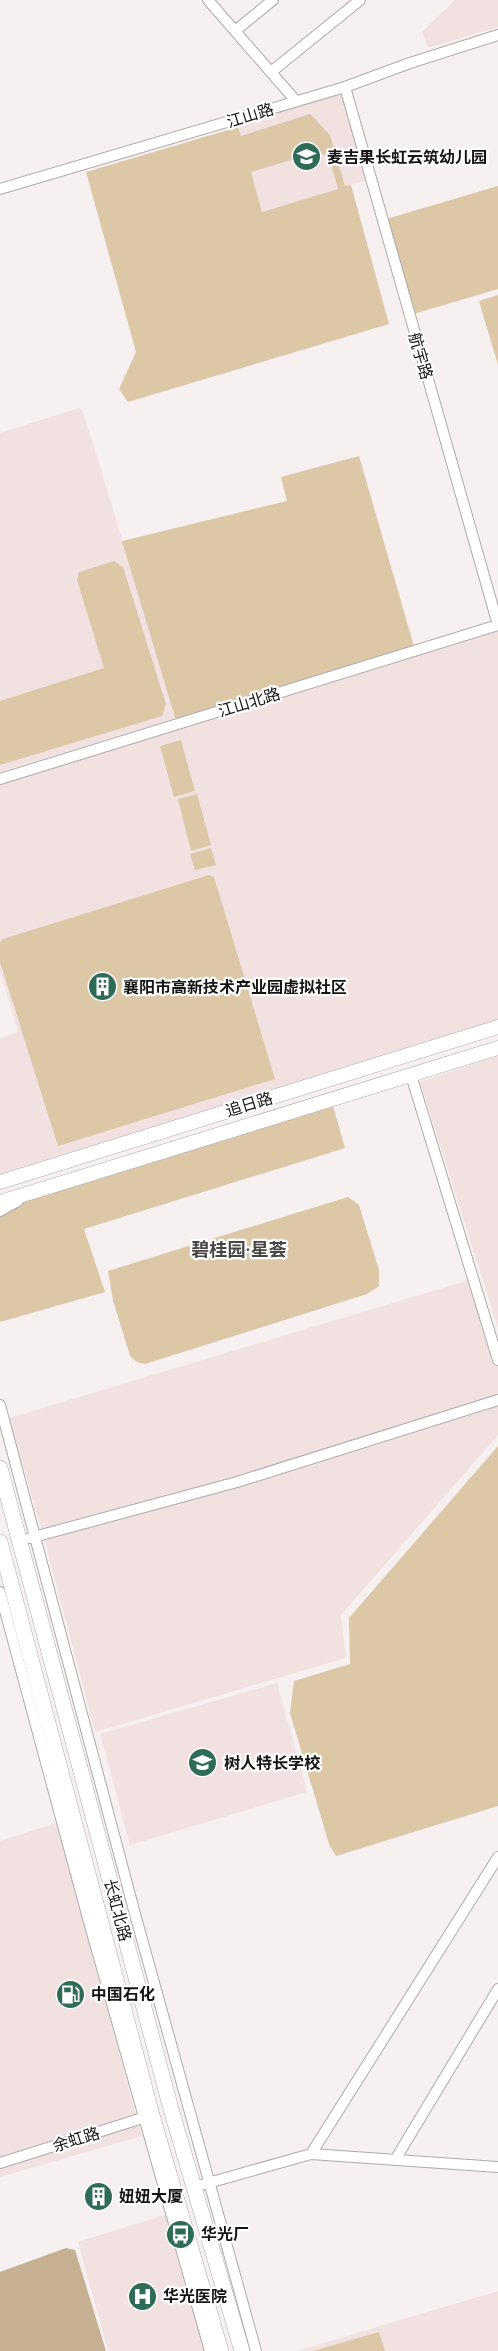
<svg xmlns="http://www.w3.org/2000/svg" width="498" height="2351" viewBox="0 0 498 2351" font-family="Roboto,'Noto Sans SC',sans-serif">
	<rect width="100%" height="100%" fill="#f7f0f1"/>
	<path fill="#f1e1e1" d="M455 0H498V27L428 48 422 32Z
		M345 87 371 179 262 212 236 119Z
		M79 408 82 410 99 463 176 718 0 772V433Z
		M498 625V1026L0 1182V1038L18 1032 0 970V779Z
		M498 1056V1328L420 1082Z
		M473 1279 498 1360V1435L341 1615 346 1658 95 1732 43 1534 9 1418Z
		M277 1683 307 1792 130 1845 100 1734Z
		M56 1823 142 2136 0 2177V1841Z
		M168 2214 206 2351H108L78 2242Z
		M498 2291V2351H297Z"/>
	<path fill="#dcc7a7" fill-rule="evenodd" d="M310 114 330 135 345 186 351 185 389 324 128 402 119 389 136 352 86 172 238 127 241 136ZM318 152 329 157 338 189 262 212 251 172Z
		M498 186V289L410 315 383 220Z
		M498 295V365L479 301Z
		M359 456 415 650 177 724 122 541 287 501 281 477Z
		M114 561 123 567 166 704 162 716 0 765V701L104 668 77 580 79 572Z
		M181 740 195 791 174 797 160 746Z
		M197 794 211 845 191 851 178 799Z
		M211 848 216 865 195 870 190 854Z
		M209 875 214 877 275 1079 58 1146 0 962V942L3 939Z
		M331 1099 345 1148 84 1229 105 1292 0 1322V1211L33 1192Z
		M348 1197 359 1205 379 1270V1286L367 1294 145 1364 137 1362 130 1356 113 1300 108 1271Z
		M498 1446V1806L336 1856 329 1844 290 1713 294 1681 350 1664 349 1618Z
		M379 2332 385 2351H313Z"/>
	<path fill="#c6b092" d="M66 2248 75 2250 106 2351H0V2272Z"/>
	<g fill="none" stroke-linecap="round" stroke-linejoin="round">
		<defs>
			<path id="minor" d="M208 0 296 101
				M235 31 273 0
				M271 72 360 0
				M345 87 498 625
				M0 189 345 87 410 63 498 35
				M0 779 498 625
				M411 1075 498 1360
				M0 1211 18 1201
				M0 1405 135 1914 256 2351
				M30 1538 237 1482 498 1400
				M0 1592 89 1922 210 2351
				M311 2154 498 1857
				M395 2160 498 1989
				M0 2163 149 2116
				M194 2187 311 2154 498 2167"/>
			<path id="major" d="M0 1182 498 1027
				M0 1202 498 1048"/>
			<path id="highway" d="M0 1468 171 2109 242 2351
				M0 1542 152 2115 221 2351"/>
		</defs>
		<use href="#minor" stroke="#b0aaaa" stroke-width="12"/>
		<use href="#major" stroke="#b0aaaa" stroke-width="15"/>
		<use href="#highway" stroke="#b0aaaa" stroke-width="16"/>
		<use href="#minor" stroke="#fff" stroke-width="10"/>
		<use href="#major" stroke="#fff" stroke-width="14"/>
		<use href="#highway" stroke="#fff" stroke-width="15"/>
	</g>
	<defs>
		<symbol id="school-disc" viewBox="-11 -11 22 22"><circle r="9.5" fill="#2f6c57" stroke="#fff"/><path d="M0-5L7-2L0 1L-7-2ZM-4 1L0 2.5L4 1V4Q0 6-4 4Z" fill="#fff"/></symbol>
		<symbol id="building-disc" viewBox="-11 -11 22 22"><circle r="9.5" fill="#2f6c57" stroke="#fff"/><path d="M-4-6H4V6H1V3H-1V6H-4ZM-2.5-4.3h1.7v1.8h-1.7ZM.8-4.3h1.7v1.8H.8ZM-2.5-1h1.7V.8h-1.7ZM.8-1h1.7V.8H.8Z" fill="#fff"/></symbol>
		<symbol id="fuel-disc" viewBox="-11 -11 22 22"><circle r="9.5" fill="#2f6c57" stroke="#fff"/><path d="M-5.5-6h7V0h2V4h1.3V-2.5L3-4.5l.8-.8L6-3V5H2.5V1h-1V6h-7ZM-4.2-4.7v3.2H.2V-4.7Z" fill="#fff"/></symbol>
		<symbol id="bus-disc" viewBox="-11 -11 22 22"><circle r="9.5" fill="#2f6c57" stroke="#fff"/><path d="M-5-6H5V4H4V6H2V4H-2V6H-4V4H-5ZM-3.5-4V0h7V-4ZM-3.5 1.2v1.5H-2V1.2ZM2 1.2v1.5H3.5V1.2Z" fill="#fff"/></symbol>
		<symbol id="hospital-disc" viewBox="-11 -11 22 22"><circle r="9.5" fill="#2f6c57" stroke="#fff"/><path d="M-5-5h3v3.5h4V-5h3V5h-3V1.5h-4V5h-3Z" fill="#fff"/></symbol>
	</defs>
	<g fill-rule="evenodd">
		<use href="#school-disc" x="290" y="140" width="33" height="33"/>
		<use href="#building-disc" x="86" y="970" width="33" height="33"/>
		<use href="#school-disc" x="186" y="1746" width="33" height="33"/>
		<use href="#fuel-disc" x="54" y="1978" width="33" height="33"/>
		<use href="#building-disc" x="82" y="2180" width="33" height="33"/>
		<use href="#bus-disc" x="164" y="2218" width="33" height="33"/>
		<use href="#hospital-disc" x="126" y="2280" width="33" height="33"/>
	</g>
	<g text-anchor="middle" stroke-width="4.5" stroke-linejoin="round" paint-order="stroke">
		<g font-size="16" fill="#161414" stroke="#fff">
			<text transform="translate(250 115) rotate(-17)" y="6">江山路</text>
			<text transform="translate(421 356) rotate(74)" y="6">航宇路</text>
			<text transform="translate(249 702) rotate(-17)" y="6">江山北路</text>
			<text transform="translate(249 1104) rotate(-17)" y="6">追日路</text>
			<text transform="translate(118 1910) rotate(75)" y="6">长虹北路</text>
			<text transform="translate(76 2139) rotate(-17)" y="6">余虹路</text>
		</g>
		<g font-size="16" font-weight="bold" fill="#161414" stroke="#fff" text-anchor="start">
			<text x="327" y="163">麦吉果长虹云筑幼儿园</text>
			<text x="123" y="993">襄阳市高新技术产业园虚拟社区</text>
			<text x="224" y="1769">树人特长学校</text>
			<text x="91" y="2000">中国石化</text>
			<text x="119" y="2202">妞妞大厦</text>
			<text x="201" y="2240">华光厂</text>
			<text x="163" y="2302">华光医院</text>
		</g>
		<g font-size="18" font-weight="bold" fill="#4a4545" stroke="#fff">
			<text x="239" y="1256">碧桂园·星荟</text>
		</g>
	</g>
</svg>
